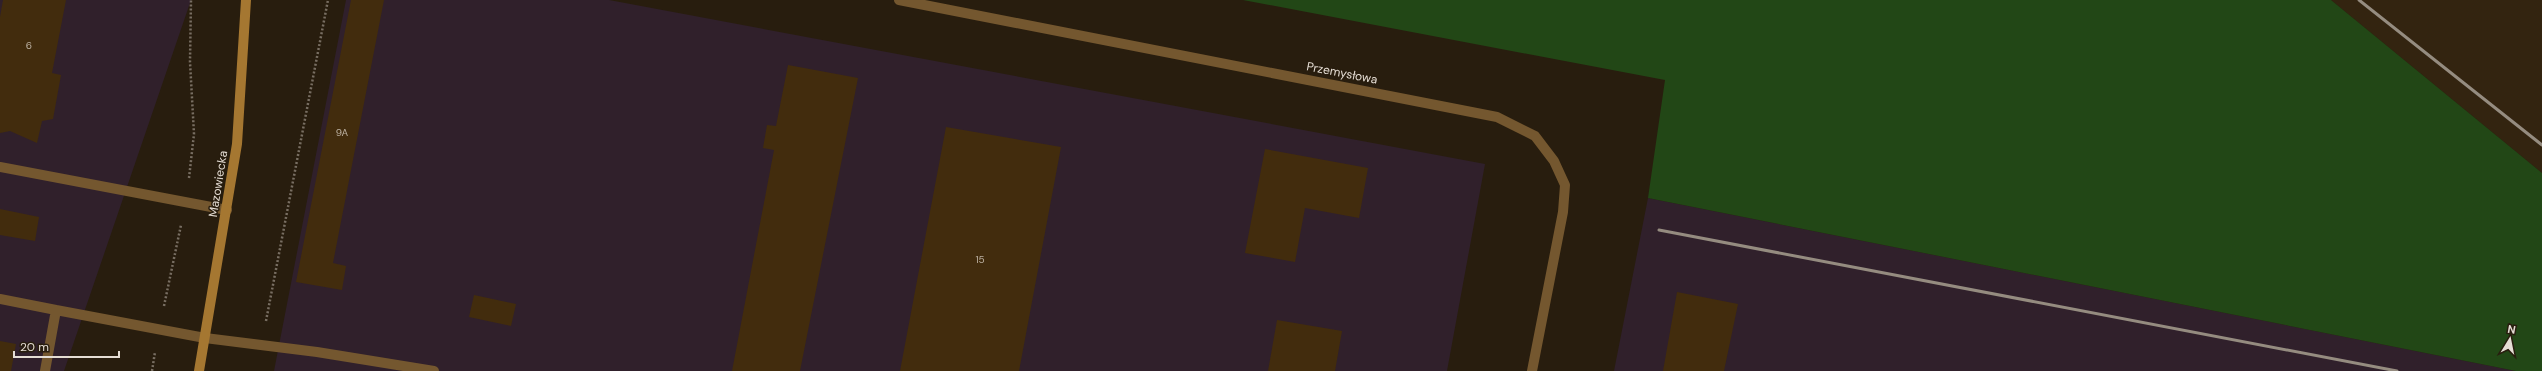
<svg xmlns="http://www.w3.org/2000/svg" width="2542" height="371" viewBox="0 0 2542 371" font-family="'DM Sans',sans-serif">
	<rect width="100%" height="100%" fill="#281d0e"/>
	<path fill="#332410" d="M2331 0H2542V173Z"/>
	<path fill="#30202b" d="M0 0H191L64 371H0Z
		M346 0H609L1485 164 1447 371H274Z
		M1648 198 2506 369 2516 371H1614Z"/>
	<path fill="#224716" d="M1243 0H2331L2542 173V371H2516L1648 198 1665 80Z"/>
	<path fill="#422c0d" d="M3 0H66L52 73 61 75 53 119 42 121 37 143 10 131 0 133V17Z
		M351 0H384L333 263 346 266 342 290 296 282Z
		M788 65 858 78 800 371H732L774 150 763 148 767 125 776 126Z
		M946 127 1061 147 1019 371H900Z
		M1265 149 1368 168 1359 218 1305 208 1295 262 1245 253Z
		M0 209 39 217 35 241 0 235Z
		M1677 292 1738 304 1724 371H1663Z
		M474 295 516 304 511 326 469 317Z
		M1277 320 1342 331 1335 371H1268Z
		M0 341 16 344 11 371H0Z"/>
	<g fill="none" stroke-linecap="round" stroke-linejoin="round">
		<path stroke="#786e62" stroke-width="2.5" stroke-dasharray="2 2" stroke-linecap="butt" d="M189 178 194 134 190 62 191 0
			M164 306 181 225
			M266 321 328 0
			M152 371 155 352"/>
		<path stroke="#74572f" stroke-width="10" d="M0 167 227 210
			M0 299 56 310
			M45 371 56 310 205 338 317 352 434 371"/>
		<path stroke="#74572f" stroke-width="10" d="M899 0 1497 117 1535 136 1554 161 1565 185 1563 212 1532 371"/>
		<path stroke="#a57731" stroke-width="10" d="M199 371 237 144 246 0"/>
		<path stroke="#958c80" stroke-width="3" d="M2359 0 2542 145
			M1659 230 2397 371"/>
	</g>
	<g text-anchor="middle" stroke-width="3" stroke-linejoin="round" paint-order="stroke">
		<g font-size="10" fill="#bcb1a2">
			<text x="29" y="49">6</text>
			<text x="342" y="136">9A</text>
			<text x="980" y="263">15</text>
		</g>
		<g font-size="12" fill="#e5ddd4" stroke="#281d0e">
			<text transform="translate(1342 73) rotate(11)" y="4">Przemysłowa</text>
			<text transform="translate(218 184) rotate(-81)" y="4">Mazowiecka</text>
		</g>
	</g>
	<g transform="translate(2510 339) rotate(10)" stroke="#281d0e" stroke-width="3" paint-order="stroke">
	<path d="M0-3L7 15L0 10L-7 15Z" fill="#e5ddd4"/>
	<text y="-6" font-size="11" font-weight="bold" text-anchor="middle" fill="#e5ddd4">N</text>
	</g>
	<path d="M14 351v6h105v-6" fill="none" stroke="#e5ddd4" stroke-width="2"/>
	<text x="20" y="351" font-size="12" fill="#e5ddd4" stroke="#281d0e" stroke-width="3" paint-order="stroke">20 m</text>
</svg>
